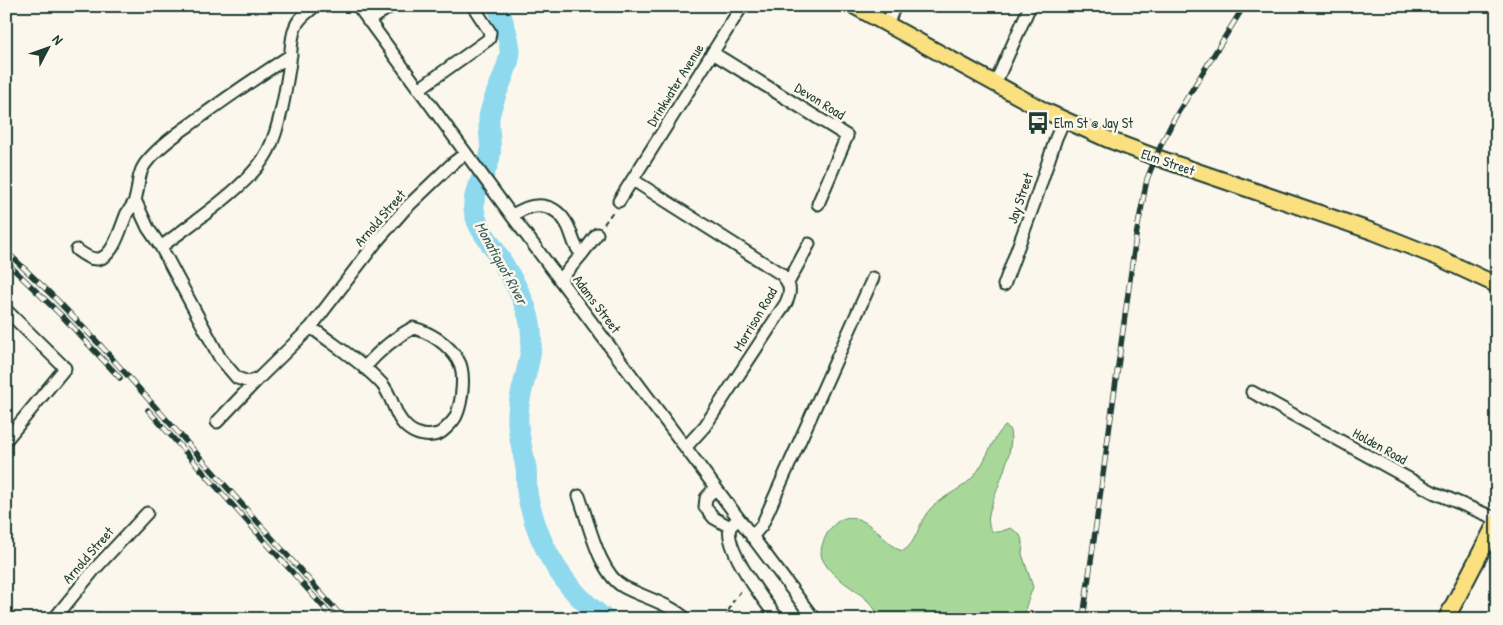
<svg xmlns="http://www.w3.org/2000/svg" width="1503" height="625" viewBox="0 0 1503 625" font-family="'Patrick Hand',sans-serif">
	<rect width="100%" height="100%" fill="#fbf7ec"/>
	<filter id="ink" filterUnits="userSpaceOnUse"><feTurbulence type="fractalNoise" baseFrequency=".02" numOctaves="2"/><feDisplacementMap in="SourceGraphic" scale="10" xChannelSelector="R" yChannelSelector="G"/><feConvolveMatrix kernelMatrix="1 2 1 2 8 2 1 2 1" color-interpolation-filters="sRGB"/></filter>
	<g filter="url(#ink)">
		<path fill="#a7d899" stroke="#638a66" d="M1005 426 1009 428C1017 447 996 489 990 510 988 518 987 525 993 532H999L1011 528 1020 535 1023 543 1022 554 1033 587 1026 606 1025 619H880C869 590 834 585 822 558 819 550 824 539 828 532 852 497 877 534 897 549L903 551C916 544 918 525 927 513 938 497 959 492 972 478 987 462 990 441 1005 426Z"/>
		<g fill="none" stroke-linecap="round" stroke-linejoin="round">
			<path stroke="#8fd9ef" stroke-width="21" d="M498 6C502 20 509 35 510 50 511 66 491 99 489 118 488 131 492 144 490 156 487 174 472 190 474 209 476 226 486 236 494 249 508 272 525 297 530 323 536 351 523 378 519 405 515 426 522 446 526 468 527 478 526 488 528 498 539 547 563 589 605 619"/>
			<defs>
				<path id="minor" d="M358 6 512 216 814 619
					M368 21 391 6
					M887 24 895 6
					M713 53 847 136 818 204
					M995 84 1030 6
					M419 89 489 39 490 32 473 6
					M633 180 781 274C790 283 792 291 786 303L705 426 685 448
					M135 200 148 228 161 247 220 358 237 378 249 382 259 378 311 327 377 241 405 209 453 163 466 153
					M619 201 742 6
					M512 216C532 201 555 201 568 226 573 236 573 246 582 254L597 234
					M161 247C193 222 250 186 268 151 280 128 286 88 290 62 291 51 291 38 295 28 298 18 308 12 315 6
					M77 250C83 254 90 260 98 259 114 257 121 226 127 213 130 209 133 205 135 200 139 188 137 175 145 164 157 148 175 135 191 124 223 100 257 77 291 55
					M560 280 582 254
					M788 283 809 244
					M1004 285 1035 201 1056 138 1064 120
					M6 310 65 368 6 440
					M311 327C335 346 362 362 382 384 394 398 394 418 409 429 417 435 428 437 438 434 443 432 454 421 456 416 462 403 466 372 458 360 448 344 430 332 413 328 393 338 379 351 364 368
					M1252 392 1433 492 1497 519
					M217 422 258 379
					M715 488 706 498 705 507 714 518 730 527
					M579 496C589 523 599 574 624 587 645 598 668 603 686 619
					M738 519 730 527C724 549 765 602 778 619
					M752 537 762 525 873 278
					M54 619 93 571 147 513"/>
				<path id="major" d="M854 6 1045 111 1107 139 1155 157 1374 232 1437 257 1497 285
					M1446 619 1497 521"/>
			</defs>
			<use href="#minor" stroke="#1f3d34" stroke-width="15"/>
			<use href="#major" stroke="#1f3d34" stroke-width="19"/>
			<path stroke="#1f3d34" stroke-width="2" stroke-dasharray="5 4" stroke-linecap="butt" d="M604 224 614 210
				M725 619 732 603 743 588"/>
			<use href="#minor" stroke="#fbf7ec" stroke-width="11"/>
			<use href="#major" stroke="#fbe080" stroke-width="15"/>
			<defs>
				<path id="rail" d="M6 251 56 299 102 347 344 619
					M6 262 64 318 120 378
					M148 410 334 619
					M1083 619 1136 236 1147 179 1161 145 1174 119 1244 6"/>
			</defs>
			<use href="#rail" stroke="#1f3d34" stroke-width="5.5"/>
			<use href="#rail" stroke="#fbf7ec" stroke-width="4" stroke-dasharray="11" stroke-linecap="butt"/>
		</g>
	</g>
	<defs>
		<symbol id="bus-bare" viewBox="-9 -9 18 18"><path d="M-5-6H5V4H4V6H2V4H-2V6H-4V4H-5ZM-3.5-4V0h7V-4ZM-3.5 1.2v1.5H-2V1.2ZM2 1.2v1.5H3.5V1.2Z" fill="#1f3d34" stroke="#fbf7ec" stroke-width="2.5" paint-order="stroke"/></symbol>
	</defs>
	<g fill-rule="evenodd">
		<use href="#bus-bare" x="1022" y="107" width="32" height="32"/>
	</g>
	<g text-anchor="middle" stroke-width="5" stroke-linejoin="round" paint-order="stroke">
		<g font-size="14" fill="#1f3d34" stroke="#fbf7ec">
			<text transform="translate(675 85) rotate(-58)" y="5">Drinkwater Avenue</text>
			<text transform="translate(820 101) rotate(32)" y="5">Devon Road</text>
			<text transform="translate(1168 162) rotate(19)" y="5">Elm Street</text>
			<text transform="translate(1020 198) rotate(-71)" y="5">Jay Street</text>
			<text transform="translate(380 218) rotate(-49)" y="5">Arnold Street</text>
			<text transform="translate(597 304) rotate(53)" y="5">Adams Street</text>
			<text transform="translate(755 319) rotate(-59)" y="5">Morrison Road</text>
			<text transform="translate(1380 446) rotate(29)" y="5">Holden Road</text>
			<text transform="translate(88 555) rotate(-49)" y="5">Arnold Street</text>
		</g>
		<g font-size="14" fill="#1f3d34" stroke="#fbf7ec" text-anchor="start">
			<text x="1054" y="128">Elm St @ Jay St</text>
		</g>
		<g font-size="15" font-style="italic" fill="#355c59" stroke="#fbf7ec">
			<text transform="translate(501 263) rotate(61)" y="5">Monatiquot River</text>
		</g>
	</g>
	<rect width="1503" height="625" fill="none" stroke="#fbf7ec" stroke-width="25"/>
	<rect x="12" y="12" width="1478" height="600" fill="none" stroke="#1f3d34" stroke-width="2" filter="url(#ink)"/>
	<g transform="translate(48 48) rotate(49)" stroke="#fbf7ec" stroke-width="4" paint-order="stroke">
	<path d="M0-4L9 19L0 12L-9 19Z" fill="#1f3d34"/>
	<text y="-8" font-size="14" font-weight="bold" text-anchor="middle" fill="#1f3d34">N</text>
	</g>
</svg>
